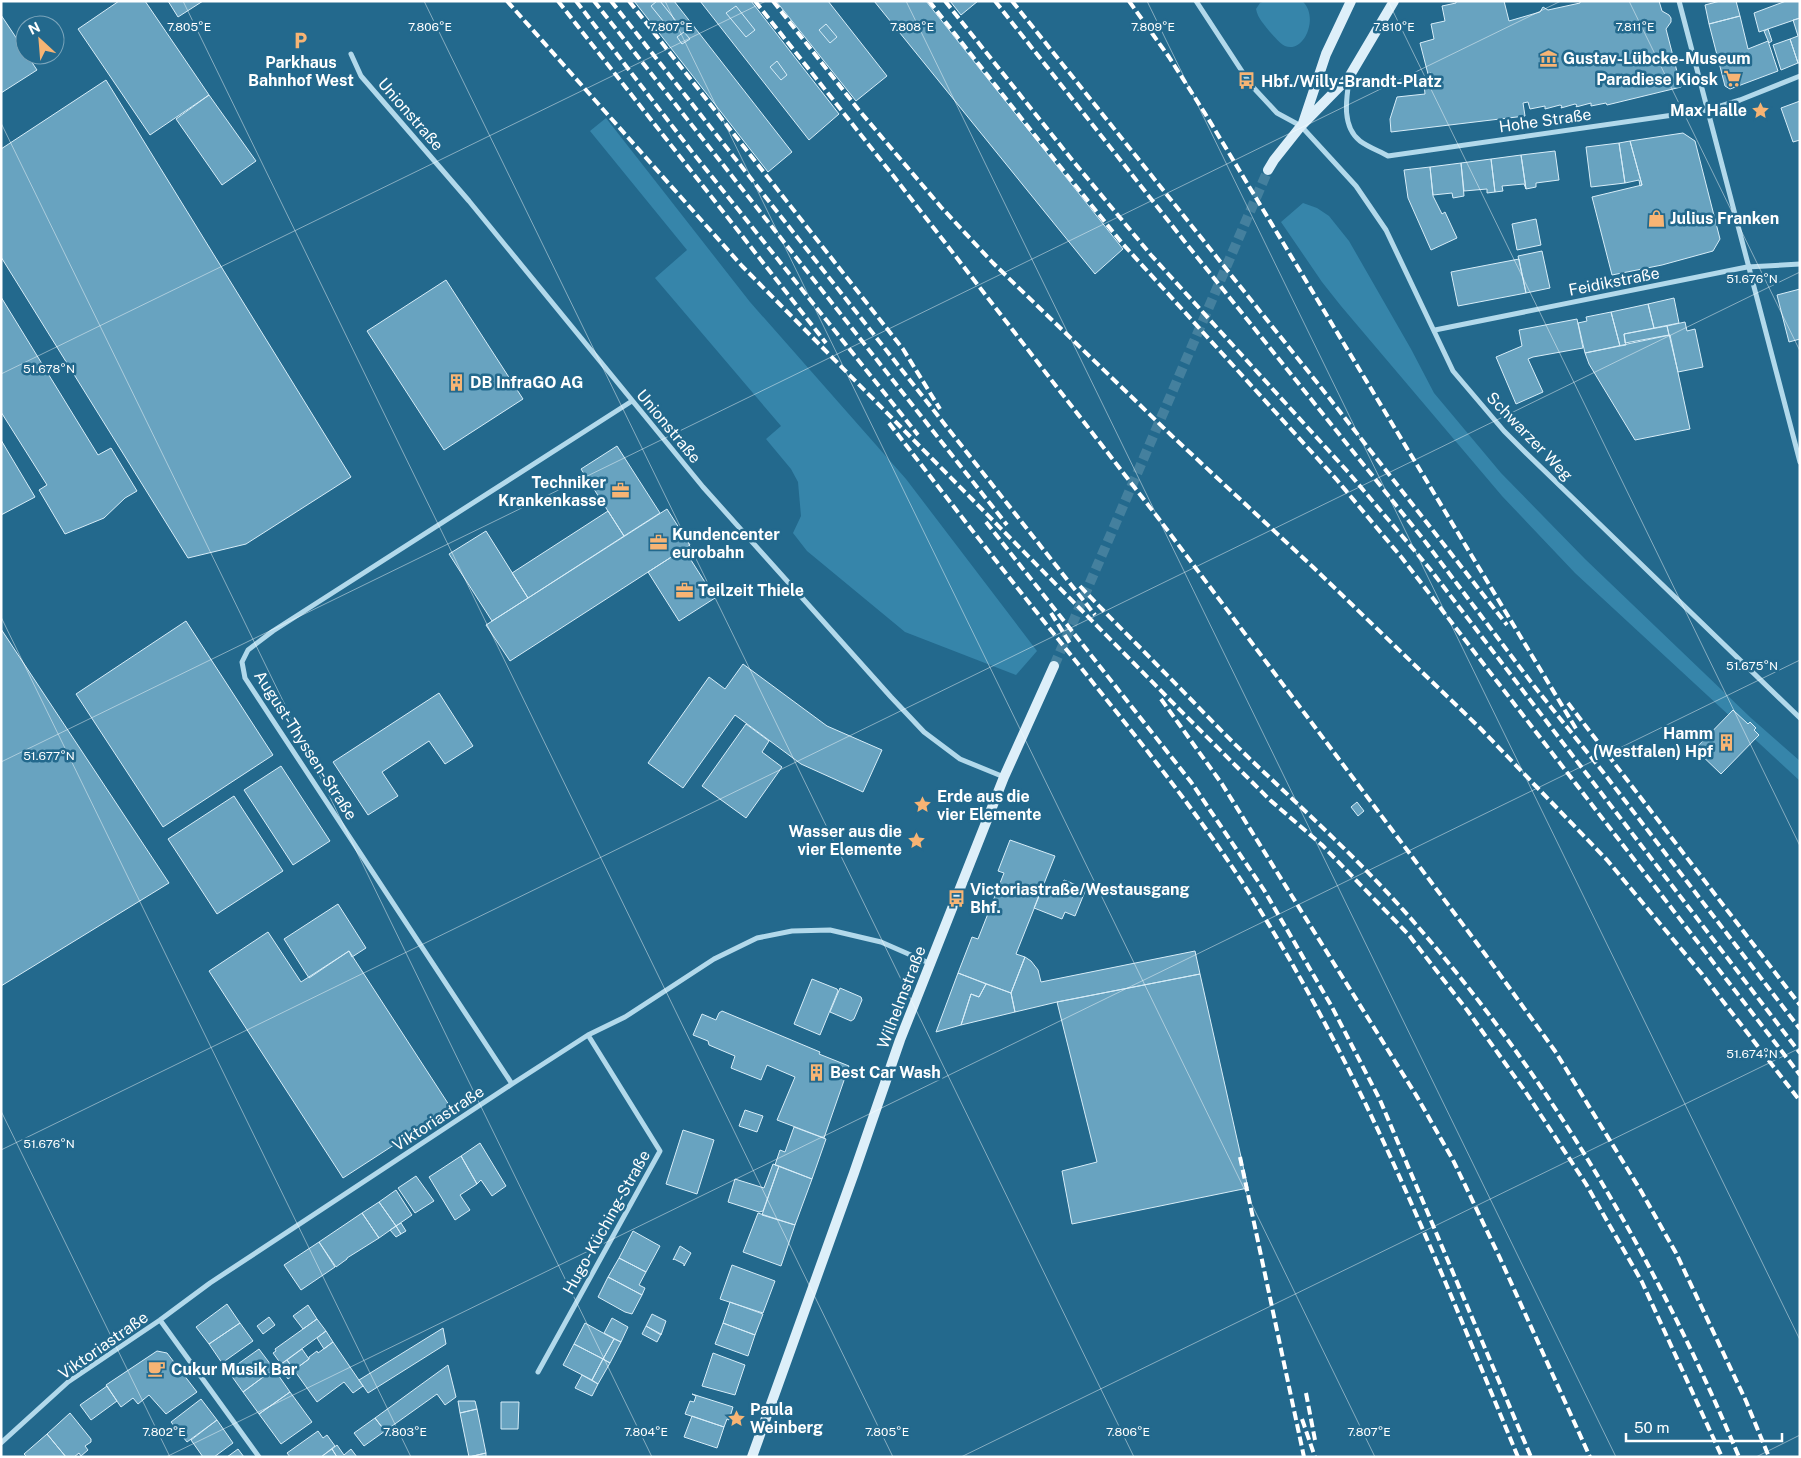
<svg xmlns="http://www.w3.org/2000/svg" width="1801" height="1458" viewBox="0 0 1801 1458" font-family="'Public Sans',sans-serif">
	<rect width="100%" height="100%" fill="#23698d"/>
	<path fill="#3685aa" d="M1265 1H1302C1320 16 1304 54 1285 46 1279 43 1275 37 1270 32 1264 24 1258 19 1256 9L1260 3Z
		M606 118 750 302 906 479 1037 651 1016 675 905 632 807 551 793 533 801 516 798 482 791 469 766 439 781 426 655 278 687 250 590 131Z
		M1303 203 1317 208 1329 216 1349 241 1411 349 1434 393 1501 473 1585 559 1751 718 1800 761V781L1575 573 1502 496 1341 306 1322 282 1281 222Z"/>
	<path fill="#68a3c0" stroke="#d7edf8" d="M119 1H145L209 95 150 135 78 29Z
		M168 1H203L178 17Z
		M634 1H674L792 152 768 172Z
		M657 1H660L680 26 672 32 651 6Z
		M700 1H751L839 114 809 140Z
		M776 1H828L887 76 856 101Z
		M874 1H926L1123 249 1095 274Z
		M950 1H978L961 15Z
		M1456 1H1504L1509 21 1540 12 1543 7 1548 10 1580 3V1H1659L1662 11 1669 15 1671 18V22L1666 29 1681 87 1607 105 1606 103 1591 106V103L1576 107 1577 105 1575 104 1561 108 1562 106 1560 105 1545 109V106L1530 109 1528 102 1523 103 1525 116 1391 132 1390 119 1397 97 1425 94 1424 84 1435 83 1431 73 1428 74 1420 43 1434 39 1431 24 1445 21 1442 6 1456 3Z
		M1720 1H1736L1740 16 1709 24 1705 5Z
		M1786 1H1800V18L1759 32 1754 13Z
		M736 6 755 30 746 37 726 13Z
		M1 15 25 51V55H27L37 70 1 93Z
		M1740 16 1748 49 1768 41 1778 71 1730 89 1725 86 1709 24Z
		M1800 18V63H1798L1790 39 1798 36 1793 20Z
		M826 24 837 37 830 43 819 30Z
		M1768 29 1772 41 1769 43 1764 31Z
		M684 32 690 39 682 44 677 37Z
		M1790 39 1798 63 1781 70 1773 45Z
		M777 61 787 75 781 80 770 67Z
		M106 80 351 477 246 544 188 558 1 257V149Z
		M209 95 256 161 222 185 176 119Z
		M1800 101V140L1793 142 1781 108Z
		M1683 133 1695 141 1720 239 1713 251 1662 265 1612 275 1592 197 1642 185 1630 141Z
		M1630 141 1642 185 1640 186 1639 180 1625 183 1619 143Z
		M1619 143 1625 183 1591 187 1586 147Z
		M1555 151 1559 180 1536 183V187L1526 189 1521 155Z
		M1521 155 1526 189 1524 184 1502 186 1503 191 1495 192 1491 159Z
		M1491 159 1495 192 1487 193V189L1464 191 1461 163Z
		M1461 163 1464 196 1453 198 1452 193 1433 195 1430 167Z
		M1430 167 1433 196 1442 214 1445 212 1457 238 1431 250 1408 198 1404 170Z
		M1536 219 1541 245 1517 250 1512 224Z
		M1542 251 1550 288 1526 293 1518 256Z
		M1519 259 1526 293 1458 306 1451 272Z
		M446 280 523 399 444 450 367 331Z
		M1800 289V339L1789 342 1777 295Z
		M1 297 98 455 111 448 137 491 125 498 104 518 65 534 39 490 47 485 1 412Z
		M1674 298 1679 323 1654 328 1648 304Z
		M1648 304 1654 328 1624 334 1626 345 1620 346 1611 312Z
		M1611 312 1620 346 1585 353 1578 323 1587 321 1586 317Z
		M1577 319 1583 348 1533 357 1528 359 1543 392 1516 404 1496 357 1522 346 1519 330Z
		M1685 322 1687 331 1695 329 1703 367 1678 372 1667 326Z
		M1667 326 1669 335 1625 343 1624 334Z
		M1670 335 1690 429 1635 440 1589 364 1585 353Z
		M1 440 35 497 1 515Z
		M617 446 660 513 624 536 581 469Z
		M667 509 690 545 510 661 486 625Z
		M608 511 624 536 528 598 512 573Z
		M486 531 528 598 492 621 449 554Z
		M684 549 715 598 679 621 648 572Z
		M186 621 273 755 163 827 76 694Z
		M1 629 169 883 1 986Z
		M743 664 827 726 882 750 863 792 801 764 735 715 683 788 648 763 709 677 725 689Z
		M439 693 473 746 445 764 429 741 382 772 398 796 368 815 333 762Z
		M1733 710 1748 724 1750 722 1756 728 1754 730 1759 735 1721 774 1695 749Z
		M746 724 769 741 762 752 782 767 746 818 702 786Z
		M281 766 330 841 293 865 244 790Z
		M234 796 283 871 217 914 168 839Z
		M1357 802 1364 811 1358 816 1351 807Z
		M1010 840 1055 856 1016 954 1025 957 1011 993 958 973 972 937 978 939 1004 873 998 871Z
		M1064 880 1086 889 1075 916 1065 912 1062 919 1034 908 1042 888 1058 894Z
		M338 904 366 948 352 957 349 951 309 978 284 939Z
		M268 932 301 982 349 951 451 1108 343 1178 209 971Z
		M1195 951 1200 974 1057 1002 1015 1012 1011 993 1025 957 1031 961 1038 970 1041 982Z
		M958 973 986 984 979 997 971 994 961 1025 936 1032Z
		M1200 974 1248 1188 1072 1224 1062 1171 1097 1162 1057 1002Z
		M812 979 837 989 838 991 820 1035 794 1024Z
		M986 984 1011 993 1015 1012 961 1025 971 994 979 997Z
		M840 988 861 997 862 1000 854 1019 851 1021 830 1012Z
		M722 1011 820 1052 819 1054 849 1066 824 1138 777 1120 795 1077 767 1065 761 1080 731 1068 735 1056 709 1045 708 1041 693 1035 702 1014 716 1020 719 1013Z
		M745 1110 763 1116 757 1132 739 1126Z
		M794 1127 826 1139 812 1179 775 1165 780 1150 785 1152Z
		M683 1130 714 1140 697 1194 666 1184Z
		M480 1143 506 1186 492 1196 481 1180 477 1184 461 1156Z
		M461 1156 477 1184 460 1195 470 1210 455 1220 429 1177Z
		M773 1164 779 1166 763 1211 759 1212 728 1202 735 1179 764 1188Z
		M779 1166 812 1179 795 1225 762 1215Z
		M416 1176 434 1201 415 1213 398 1188Z
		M396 1190 412 1215 396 1226 379 1202Z
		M379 1202 396 1226 379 1238 362 1213Z
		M362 1213 379 1238 347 1258V1259L336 1267 319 1242Z
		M758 1213 795 1225 781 1266 743 1252Z
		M401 1223 406 1231 401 1234 396 1226Z
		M396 1226 401 1234 396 1237 390 1230Z
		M633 1231 660 1246 646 1272 619 1258Z
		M319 1242 335 1267 301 1290 284 1265Z
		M680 1246 691 1253 684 1266V1264L674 1259 673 1260Z
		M619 1258 646 1272 639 1285 645 1288 642 1295 608 1277Z
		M732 1265 775 1281 763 1313 720 1299Z
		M608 1277 642 1295 632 1314 625 1312 598 1297Z
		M730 1302 763 1314 755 1335 723 1323Z
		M227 1304 240 1323 209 1344 196 1327Z
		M308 1305 317 1319 303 1329 293 1316Z
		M652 1314 666 1321 661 1335 646 1326Z
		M269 1317 275 1325 263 1334 257 1326Z
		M612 1318 628 1327 621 1342 604 1333Z
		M317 1319 326 1331 281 1364 273 1353 276 1351 275 1349Z
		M240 1323 253 1341 222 1363 209 1344Z
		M585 1323 614 1339 603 1359 574 1344Z
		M723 1323 755 1335 748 1356 715 1344Z
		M646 1326 661 1334 657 1342 642 1334Z
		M443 1328 446 1344 368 1393 359 1380Z
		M326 1331 333 1342 324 1349 317 1338Z
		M614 1339 621 1342 610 1363 603 1359Z
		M333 1342 363 1386 353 1393 344 1382 317 1402 294 1370 309 1359V1357L317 1351 318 1353Z
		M574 1344 603 1359 592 1380 563 1365Z
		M259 1349 274 1369 243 1392 228 1371Z
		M302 1349 309 1359 294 1370 287 1360Z
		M157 1351 167 1353 197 1392 166 1414 149 1395 138 1404 133 1398 121 1407 106 1385Z
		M713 1353 745 1365 735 1395 702 1386Z
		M603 1359 610 1363 598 1384 592 1380Z
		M287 1360 296 1373 288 1379 281 1369 276 1373 274 1369Z
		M448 1365 456 1397 445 1405 437 1394 385 1431 375 1418Z
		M274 1369 290 1392 259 1414 243 1392Z
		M582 1375 598 1384 592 1396 575 1388Z
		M107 1386 117 1401 91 1420 80 1405Z
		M290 1392 312 1422 281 1444 259 1414Z
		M692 1394 733 1407 729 1420 727 1419 724 1427 685 1414 690 1401 694 1402 696 1396Z
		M201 1399 217 1420 187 1442 171 1422Z
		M458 1401H475L477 1409 460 1413Z
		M501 1402H519L518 1429H501Z
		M477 1409 486 1453 469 1457 460 1413Z
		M70 1413 91 1439V1442L85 1446 88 1450 81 1456 79 1453 74 1457H66L47 1434Z
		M692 1416 724 1427 717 1448 684 1437Z
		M375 1418 385 1431 364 1446 354 1433Z
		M217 1420 233 1443 214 1457H203L191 1440Z
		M318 1431 323 1438 327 1435 335 1446 321 1457H290L287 1453Z
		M47 1434 66 1457H27L24 1454Z
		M337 1445 344 1455 351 1449 357 1457H337L332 1449Z
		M238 1449 244 1457H227Z
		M332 1449 337 1457H321Z
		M486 1453V1457H469Z"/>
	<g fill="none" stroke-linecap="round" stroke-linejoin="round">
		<path stroke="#44809e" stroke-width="10" stroke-dasharray="10 5" stroke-linecap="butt" d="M1054 666 1268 170"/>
		<path stroke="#b2d9eb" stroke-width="5" d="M1196 1 1251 85 1277 113 1301 126 1356 186 1386 230 1453 371 1504 431 1523 450 1800 718
			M1679 1 1800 462
			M351 54 361 76 469 201 703 487 891 697 924 732 960 759 1004 777
			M1349 81C1346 100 1342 127 1360 141 1368 147 1379 151 1388 156L1708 110 1740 100 1800 76
			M1435 330 1747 267 1800 264
			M512 1084 245 678 242 662 248 650 273 631 632 401
			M160 1320 259 1457
			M538 1372 660 1151 588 1035
			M1 1443 68 1382 160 1320 210 1283 512 1084 588 1035 625 1017 714 959 757 938 792 931 830 930 881 942 929 963"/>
		<path stroke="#ddeff9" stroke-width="10" d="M1303 123 1326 54 1351 1
			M1268 170 1274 160 1301 126 1349 77 1394 1
			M752 1457 854 1173 900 1040 1004 777 1054 666"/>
		<path stroke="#fff" stroke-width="4" stroke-dasharray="9 4" stroke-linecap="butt" d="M507 1 742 266 1177 707 1270 800 1322 845 1408 934 1467 1010 1525 1091 1586 1184 1642 1282 1722 1457
			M558 1 826 343
			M576 1 693 153 918 435
			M594 1 1007 525
			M611 1 1095 615
			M629 1 903 349 940 409
			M755 1 895 178 1159 519 1485 954 1555 1051 1641 1191 1676 1253 1746 1401 1769 1457
			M773 1 858 109 941 207 993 263 1171 435 1314 568 1480 728 1607 860 1702 974 1800 1101
			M929 1 1033 133 1122 243 1337 480 1402 558 1800 1075
			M945 1 1073 161 1151 255 1348 472 1430 569 1800 1053
			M995 1 1185 242 1424 540 1534 686 1603 772 1800 1029
			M1012 1 1319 385 1507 625
			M1129 1 1169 57 1206 115 1578 732
			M889 423C949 501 1009 578 1070 654 1134 734 1199 813 1253 899 1364 1074 1439 1267 1518 1457
			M986 522 1191 782 1264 890 1332 1007 1380 1100 1531 1457
			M1080 586C1106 614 1134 641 1161 669 1191 699 1220 730 1251 760 1308 814 1368 868 1419 928 1555 1085 1659 1266 1739 1457
			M1051 613 1071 645
			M1161 699 1222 784 1416 1095 1453 1160 1499 1256 1590 1457
			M1568 703 1800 1005
			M1240 1157 1304 1457
			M1306 1393 1315 1440
			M1302 1419 1315 1457"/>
	</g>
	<path fill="none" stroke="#fff" stroke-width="1" stroke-opacity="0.45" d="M183 1 893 1457M424 1 1134 1457M665 1 1375 1457M906 1 1616 1457M1147 1 1800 1340M1388 1 1800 846M1629 1 1800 351M1 123 652 1457M1 374 766 1M1 617 411 1457M1 762 1561 1M1 1111 170 1457M1 1150 1800 272M166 1457 1800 660M961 1457 1800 1048M1756 1457 1800 1435"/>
	<defs>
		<symbol id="parking-bare" viewBox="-9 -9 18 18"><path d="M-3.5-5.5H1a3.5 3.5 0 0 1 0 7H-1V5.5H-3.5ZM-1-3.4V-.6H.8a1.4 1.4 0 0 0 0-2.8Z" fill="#f7b474" stroke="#23698d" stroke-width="2.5" paint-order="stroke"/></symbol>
		<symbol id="museum-bare" viewBox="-9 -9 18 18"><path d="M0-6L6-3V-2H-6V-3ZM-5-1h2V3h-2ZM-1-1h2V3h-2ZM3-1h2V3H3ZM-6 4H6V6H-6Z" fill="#f7b474" stroke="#23698d" stroke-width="2.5" paint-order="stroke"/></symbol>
		<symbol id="supermarket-bare" viewBox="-9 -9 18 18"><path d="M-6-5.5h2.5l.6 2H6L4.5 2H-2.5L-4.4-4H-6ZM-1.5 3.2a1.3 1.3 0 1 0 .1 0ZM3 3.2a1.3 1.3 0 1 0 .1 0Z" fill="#f7b474" stroke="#23698d" stroke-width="2.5" paint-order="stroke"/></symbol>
		<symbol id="bus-bare" viewBox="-9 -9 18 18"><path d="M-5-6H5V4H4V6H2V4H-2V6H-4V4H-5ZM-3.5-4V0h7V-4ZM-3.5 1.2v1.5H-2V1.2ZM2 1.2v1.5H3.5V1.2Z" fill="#f7b474" stroke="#23698d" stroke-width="2.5" paint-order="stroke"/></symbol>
		<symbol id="sight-bare" viewBox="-9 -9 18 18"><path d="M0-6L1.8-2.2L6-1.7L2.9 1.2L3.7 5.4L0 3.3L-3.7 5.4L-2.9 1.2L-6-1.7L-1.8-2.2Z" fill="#f7b474" stroke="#23698d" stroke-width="2.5" paint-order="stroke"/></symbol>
		<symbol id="shop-bare" viewBox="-9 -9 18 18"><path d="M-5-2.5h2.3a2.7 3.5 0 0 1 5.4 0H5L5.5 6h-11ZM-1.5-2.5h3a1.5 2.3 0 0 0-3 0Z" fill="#f7b474" stroke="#23698d" stroke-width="2.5" paint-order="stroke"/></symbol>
		<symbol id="building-bare" viewBox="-9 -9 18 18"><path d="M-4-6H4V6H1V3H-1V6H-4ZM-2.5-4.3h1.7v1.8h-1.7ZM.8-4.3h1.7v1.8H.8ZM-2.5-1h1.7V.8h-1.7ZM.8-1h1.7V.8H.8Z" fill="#f7b474" stroke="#23698d" stroke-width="2.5" paint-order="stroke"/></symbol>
		<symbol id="office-bare" viewBox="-9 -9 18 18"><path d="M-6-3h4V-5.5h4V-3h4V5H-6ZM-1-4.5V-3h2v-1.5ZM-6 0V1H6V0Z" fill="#f7b474" stroke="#23698d" stroke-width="2.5" paint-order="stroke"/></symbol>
		<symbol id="cafe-bare" viewBox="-9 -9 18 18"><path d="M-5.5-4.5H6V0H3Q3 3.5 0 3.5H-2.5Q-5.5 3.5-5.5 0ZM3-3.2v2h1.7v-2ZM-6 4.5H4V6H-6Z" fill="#f7b474" stroke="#23698d" stroke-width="2.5" paint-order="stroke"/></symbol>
	</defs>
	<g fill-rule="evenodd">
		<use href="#parking-bare" x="288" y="28" width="25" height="25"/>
		<use href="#museum-bare" x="1536" y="46" width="25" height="25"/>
		<use href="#supermarket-bare" x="1720" y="66" width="25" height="25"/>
		<use href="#bus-bare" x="1234" y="68" width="25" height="25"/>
		<use href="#sight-bare" x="1748" y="98" width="25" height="25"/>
		<use href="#shop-bare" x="1644" y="206" width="25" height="25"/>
		<use href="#building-bare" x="444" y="370" width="25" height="25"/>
		<use href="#office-bare" x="608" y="478" width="25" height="25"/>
		<use href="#office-bare" x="646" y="530" width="25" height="25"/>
		<use href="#office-bare" x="672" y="578" width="25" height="25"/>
		<use href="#building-bare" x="1714" y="730" width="25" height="25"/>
		<use href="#sight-bare" x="910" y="792" width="25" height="25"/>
		<use href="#sight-bare" x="904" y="828" width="25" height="25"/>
		<use href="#bus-bare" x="944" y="886" width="25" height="25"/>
		<use href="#building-bare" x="804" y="1060" width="25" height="25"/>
		<use href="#cafe-bare" x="144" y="1356" width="25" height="25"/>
		<use href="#sight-bare" x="724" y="1406" width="25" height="25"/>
	</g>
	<g text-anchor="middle" stroke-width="5" stroke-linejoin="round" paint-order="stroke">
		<g font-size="16" font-weight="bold" fill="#fff" stroke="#23698d" text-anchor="start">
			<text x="1563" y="64">Gustav-Lübcke-Museum</text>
			<text x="301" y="68" text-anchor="middle">Parkhaus<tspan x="301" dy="18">Bahnhof West</tspan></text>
			<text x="1718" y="85" text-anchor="end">Paradiese Kiosk</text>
			<text x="1261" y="87">Hbf./Willy-Brandt-Platz</text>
			<text x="1747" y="116" text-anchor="end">Max Halle</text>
			<text x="1670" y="224">Julius Franken</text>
			<text x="470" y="388">DB InfraGO AG</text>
			<text x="606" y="488" text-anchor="end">Techniker<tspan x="606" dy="18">Krankenkasse</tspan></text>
			<text x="672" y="540">Kundencenter<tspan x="672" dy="18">eurobahn</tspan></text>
			<text x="698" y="596">Teilzeit Thiele</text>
			<text x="1713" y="739" text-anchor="end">Hamm<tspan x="1713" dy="18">(Westfalen) Hpf</tspan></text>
			<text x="937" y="802">Erde aus die<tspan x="937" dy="18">vier Elemente</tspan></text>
			<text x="902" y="837" text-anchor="end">Wasser aus die<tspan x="902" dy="18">vier Elemente</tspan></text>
			<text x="970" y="895">Victoriastraße/Westausgang<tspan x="970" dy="18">Bhf.</tspan></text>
			<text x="830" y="1078">Best Car Wash</text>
			<text x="171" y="1375">Cukur Musik Bar</text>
			<text x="750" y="1415">Paula<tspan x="750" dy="18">Weinberg</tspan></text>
		</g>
		<g font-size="16" fill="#fff" stroke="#23698d">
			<text transform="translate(411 114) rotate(49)" y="6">Unionstraße</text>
			<text transform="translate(1545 120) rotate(-8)" y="6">Hohe Straße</text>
			<text transform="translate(1614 281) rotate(-11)" y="6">Feidikstraße</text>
			<text transform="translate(669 426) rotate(50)" y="6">Unionstraße</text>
			<text transform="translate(1530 436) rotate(46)" y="6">Schwarzer Weg</text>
			<text transform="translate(306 745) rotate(57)" y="6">August-Thyssen-Straße</text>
			<text transform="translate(901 997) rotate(-69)" y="6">Wilhelmstraße</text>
			<text transform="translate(438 1118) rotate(-33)" y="6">Viktoriastraße</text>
			<text transform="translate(606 1222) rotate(-61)" y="6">Hugo-Küching-Straße</text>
			<text transform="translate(103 1345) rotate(-35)" y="6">Viktoriastraße</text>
		</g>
	</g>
	<g font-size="12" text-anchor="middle" fill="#fff" stroke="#23698d" stroke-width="5" stroke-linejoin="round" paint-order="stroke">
		<text x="1153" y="31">7.809°E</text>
		<text x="1394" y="31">7.810°E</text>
		<text x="189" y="31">7.805°E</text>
		<text x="430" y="31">7.806°E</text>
		<text x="671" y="31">7.807°E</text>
		<text x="912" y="31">7.808°E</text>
		<text x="1635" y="31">7.811°E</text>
		<text x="1752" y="283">51.676°N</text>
		<text x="49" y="373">51.678°N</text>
		<text x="1752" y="670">51.675°N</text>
		<text x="49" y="760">51.677°N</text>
		<text x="1752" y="1058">51.674°N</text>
		<text x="49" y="1148">51.676°N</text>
		<text x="164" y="1436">7.802°E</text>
		<text x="405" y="1436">7.803°E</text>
		<text x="646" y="1436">7.804°E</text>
		<text x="887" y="1436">7.805°E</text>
		<text x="1128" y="1436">7.806°E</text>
		<text x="1369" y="1436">7.807°E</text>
	</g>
	<rect width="1801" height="1458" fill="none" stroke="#ffffff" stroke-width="5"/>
	<g transform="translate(40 40) rotate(334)"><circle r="24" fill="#23698d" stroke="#7ba5bb"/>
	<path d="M0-4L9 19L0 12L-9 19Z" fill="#f7b474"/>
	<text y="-8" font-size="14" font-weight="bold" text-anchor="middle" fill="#ffffff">N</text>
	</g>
	<path d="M1626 1433v8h156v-8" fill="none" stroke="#ffffff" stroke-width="2.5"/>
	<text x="1634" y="1433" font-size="15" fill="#ffffff" stroke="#23698d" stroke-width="4" paint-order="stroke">50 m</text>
</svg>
